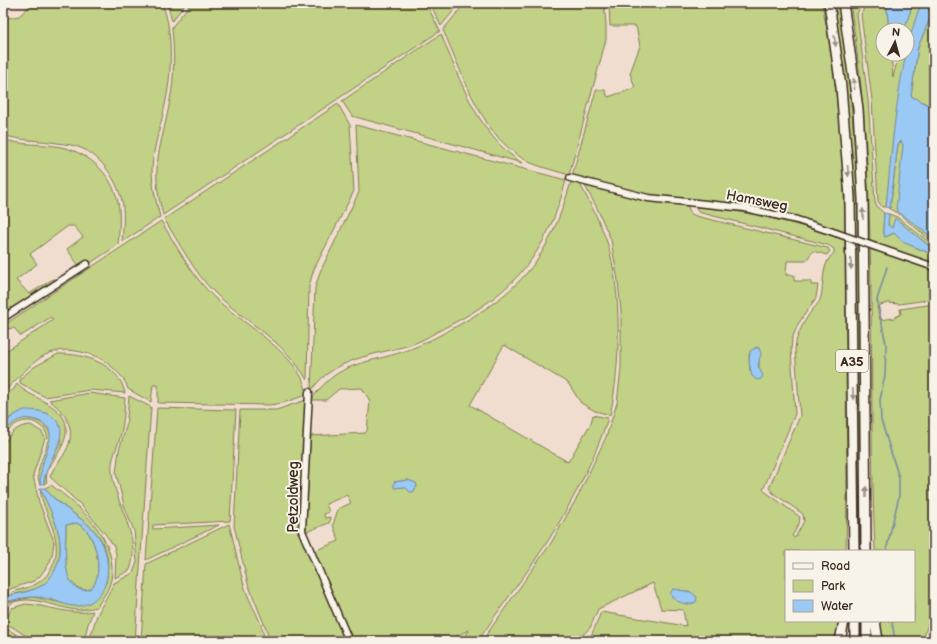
<svg xmlns="http://www.w3.org/2000/svg" width="937" height="644" viewBox="0 0 937 644" font-family="'Balsamiq Sans',sans-serif">
	<rect width="100%" height="100%" fill="#f0ddcf"/>
	<filter id="ink" filterUnits="userSpaceOnUse"><feTurbulence type="fractalNoise" baseFrequency=".025" numOctaves="2"/><feDisplacementMap in="SourceGraphic" scale="8" xChannelSelector="R" yChannelSelector="G"/><feConvolveMatrix kernelMatrix="1 2 1 2 8 2 1 2 1" color-interpolation-filters="sRGB"/></filter>
	<g filter="url(#ink)">
		<path fill="#c1d185" stroke="#7e7e52" fill-rule="evenodd" d="M40 3H162C173 29 172 72 166 100 162 123 153 146 152 169 152 185 156 201 160 217L122 242C123 230 124 218 123 206 119 183 103 157 81 148 74 145 65 144 57 143 39 140 21 141 3 135V14L9 18 19 16 32 4Z
			M167 3H186L172 21Z
			M191 3H426L440 31 163 215C149 165 162 147 170 100 175 76 174 51 172 27Z
			M430 3H460L441 26Z
			M465 3H604L606 24V40L569 175C557 171 543 168 531 163 482 140 464 76 443 30Z
			M609 3H822C837 79 844 157 845 234L785 215 655 197 572 176 596 90H605L608 97 635 88 630 73 640 46 636 26H610Z
			M833 3H838C849 63 853 123 857 184L864 551H859C858 468 857 386 856 304 854 203 851 102 833 3Z
			M850 3H862L857 14 868 100 875 202 877 207 884 213 883 229 885 237 894 233 903 242 934 255V265L886 248 887 254 934 270V299L899 304 888 303 877 306 880 320 894 318 901 314 900 309 934 304V603L923 641H881L878 621H914V551H875C867 368 880 184 850 3Z
			M866 3H889L887 8 889 30H883V54H891L893 77 899 54H907L896 116 886 207H882L878 201 872 100 861 15Z
			M913 3H921L907 53V30H904Z
			M929 3H934V108L911 96 918 47 931 16 928 8Z
			M441 34C460 80 478 135 522 163L352 116 342 101Z
			M338 104 350 125 354 191 314 269 309 286 307 380C285 341 245 322 214 292 196 275 178 241 164 219Z
			M356 125 566 180C548 252 514 293 448 326 436 332 423 341 410 345 375 355 333 358 311 391L315 288 320 272 359 192Z
			M3 139C22 146 41 143 61 147 91 153 115 177 119 208 120 220 119 233 118 245L81 269 67 249 83 237 74 226H68L30 254 37 264 16 280 29 294 53 279 60 280 3 320Z
			M902 141 903 145 900 212 934 239V243L899 214 888 208H890L898 144Z
			M571 182 580 184C590 203 600 222 607 242 622 288 621 368 610 415L595 411 581 403 568 383 504 345 470 405 568 462 591 423 593 415 608 418C594 461 572 502 548 541 526 575 500 607 478 641H463L469 630 446 641H352L314 551 339 541 333 525 338 509 351 503 347 495 326 504 329 512 324 514 325 518 330 517 331 519 329 523 306 532 310 436 365 433 367 431 370 401 362 388 339 389 326 400H311C339 360 364 365 405 351 423 345 440 335 457 326 525 288 549 256 571 182ZM408 480 416 483 417 486 413 492 405 487H400L394 482Z
			M585 186 645 201 687 205 691 214 696 216 828 248 830 251 827 255 813 251 806 261H787L786 275H794V281H811V285H818L816 298 798 324 792 339 791 349 795 414 763 490 800 517 799 524 792 536 795 538 804 521 803 514 773 493 769 488 800 416 795 349C796 334 804 322 812 310 815 307 818 304 820 300 825 284 820 265 834 253V249L828 245 698 212 696 208 700 206C750 212 797 223 845 240L847 493 846 551H786V621H841L837 641H583L592 634 601 612 686 626 683 610 661 609 653 583 598 609 590 628 576 641H482L551 543 578 496 606 437 617 403 621 368V312L618 281 611 240 597 208ZM756 347 759 348V369L750 371 749 354ZM679 590 690 592 689 604 681 602Z
			M889 214 897 217 934 246V250L896 219 892 228 888 225Z
			M161 221C176 245 190 272 209 292 232 318 307 357 306 395L283 403 270 405 158 403V385H153L151 402 149 401 128 389C125 378 116 370 107 363 99 357 91 354 81 352 41 343 29 370 3 392V353L53 320 51 317 21 336 14 328 7 329 4 325Z
			M58 354C84 353 119 364 125 393L90 390 45 397 20 383V379L34 367Z
			M17 384C27 397 64 404 66 426 69 450 42 466 47 482L44 484 46 471 61 442 55 419C38 406 17 409 3 424V397L14 389Z
			M90 393 125 398C124 410 124 422 121 434 118 447 110 459 112 472 115 505 142 537 130 570L115 578 116 554 114 546 106 535 81 505 50 477C53 468 58 463 63 456 78 433 69 415 49 400Z
			M129 396 151 407 135 641H89L97 615 114 583 133 573 137 562 134 531 124 505 116 473 119 450 126 427Z
			M306 400 301 527 347 641H268L267 631 248 584 234 526 240 410H276Z
			M157 408 236 410 230 521 153 525V529L219 525 146 560Z
			M22 418C36 419 45 422 51 435L50 446 43 463 40 484C30 464 62 440 39 425 34 421 28 420 21 422 13 424 7 432 3 439V434L12 423Z
			M31 425 42 432 45 438 33 475 39 502 52 536 54 542 52 556 49 564 40 576 34 581 10 589 8 591 9 596 3 597V445C10 434 17 425 31 425Z
			M51 485C80 506 119 540 111 580 109 590 102 598 97 607 91 608 84 610 78 610 58 609 35 595 14 602 8 604 5 612 3 617V603L33 597 76 606 106 583C116 529 80 524 49 493L45 488Z
			M40 488C52 514 69 542 55 570 51 577 48 582 41 586 32 591 22 592 12 595V592C20 589 29 588 36 584 59 570 60 546 51 524 47 512 41 501 40 488Z
			M76 523C100 529 108 598 81 589 75 587 71 582 68 577 64 566 66 537 66 525Z
			M229 524C235 545 238 565 244 585 249 604 264 621 264 641H141L146 564Z
			M25 604C48 605 70 616 93 611L88 624 84 641H34L11 626 3 625 12 608Z
			M3 629 9 630 27 641H3Z"/>
		<path fill="#9bc9f6" stroke="#7589a0" fill-rule="evenodd" d="M889 3H913L904 30H889L887 8Z
			M921 3H929L928 8 931 16 918 47 911 96 934 108V239L896 210 903 145 901 141 898 144 890 208 886 207C893 139 897 68 921 3Z
			M884 213 889 214 888 225 892 228 895 218 934 250V255L903 242 894 233 885 237 883 229Z
			M758 347 761 353 758 366 763 376 761 379 757 380 752 376 749 363 750 351Z
			M24 410C36 410 48 411 56 420 72 436 44 463 44 484H40C40 477 41 470 43 463 48 445 61 424 31 419 18 417 11 424 3 434V424L16 414Z
			M408 480 416 483 417 486 413 492H410L405 487 394 488V482Z
			M40 488H45C65 516 102 520 107 560 108 569 108 579 104 587 99 598 90 605 78 606 66 607 57 600 45 598 31 595 16 599 3 603V597C16 594 30 592 41 586 48 582 51 576 55 570 69 542 52 514 40 488ZM76 523C101 529 108 600 79 589 74 587 69 580 68 575 64 559 66 540 66 525Z
			M673 589 691 592 697 597 696 602C689 607 674 602 670 594Z"/>
		<g fill="none" stroke-linecap="round" stroke-linejoin="round">
			<path stroke="#7589a0" stroke-width="1.5" d="M886 551 899 496V478L881 420 880 400 885 375 886 344 877 300 887 267
				M892 621 895 641"/>
			<defs>
				<path id="minor" d="M570 178 648 198 745 208 797 220 836 233
					M876 247 934 267
					M3 318 87 264
					M309 392 302 531 349 641"/>
				<path id="highway" d="M829 3 841 87 850 197 854 551
					M843 3 858 109 863 199 866 551
					M855 621V641
					M867 621V641
					M875 621 878 641
					M840 641 844 621"/>
			</defs>
			<use href="#minor" stroke="#3b2a1e" stroke-width="9"/>
			<use href="#highway" stroke="#3b2a1e" stroke-width="12"/>
			<use href="#minor" stroke="#f7f3e8" stroke-width="6"/>
			<use href="#highway" stroke="#f7f3e8" stroke-width="9"/>
			<defs>
				<path id="minor-bridge" d="M836 233 876 247"/>
			</defs>
			<use href="#minor-bridge" stroke="#3b2a1e" stroke-width="9" stroke-linecap="butt"/>
			<use href="#minor-bridge" stroke="#f7f3e8" stroke-width="6"/>
		</g>
		<defs><path id="oneway-solid" d="M-6-.8H1V-3.2L6.5 0L1 3.2V.8H-6Z"/></defs>
		<g fill="#998e83">
			<use href="#oneway-solid" transform="translate(835 41) rotate(82)"/>
			<use href="#oneway-solid" transform="translate(854 84) rotate(-97)"/>
			<use href="#oneway-solid" transform="translate(848 171) rotate(86)"/>
			<use href="#oneway-solid" transform="translate(863 214) rotate(-91)"/>
			<use href="#oneway-solid" transform="translate(851 264) rotate(89)"/>
			<use href="#oneway-solid" transform="translate(853 394) rotate(89)"/>
			<use href="#oneway-solid" transform="translate(866 492) rotate(-90)"/>
		</g>
	</g>
	<g text-anchor="middle" stroke-width="4" stroke-linejoin="round" paint-order="stroke">
		<rect fill="#f7f3e8" stroke="#73665b" stroke-width="1" x="836" y="350" width="32" height="22" rx="3"/>
		<g font-size="13" font-weight="bold" fill="#3b2a1e">
			<text x="852" y="366">A35</text>
		</g>
		<g font-size="14" fill="#3b2a1e" stroke="#f7f3e8">
			<text transform="translate(757 200) rotate(11)" y="5">Hamsweg</text>
			<text transform="translate(293 497) rotate(-90)" y="5">Petzoldweg</text>
		</g>
	</g>
	<rect width="937" height="644" fill="none" stroke="#f7f3e8" stroke-width="16"/>
	<rect x="8" y="8" width="921" height="628" fill="none" stroke="#3b2a1e" stroke-width="1.5" filter="url(#ink)"/>
	<rect x="785" y="550" width="130" height="72" fill="#f7f3e8" stroke="#aca397"/>
	<rect x="793" y="563" width="20" height="6" fill="#f7f3e8" stroke="#aca397"/>
	<text x="821" y="570" font-size="12" fill="#3b2a1e">Road</text>
	<rect x="793" y="580" width="20" height="12" fill="#c1d185" stroke="#aca397"/>
	<text x="821" y="590" font-size="12" fill="#3b2a1e">Park</text>
	<rect x="793" y="600" width="20" height="12" fill="#9bc9f6" stroke="#aca397"/>
	<text x="821" y="610" font-size="12" fill="#3b2a1e">Water</text>
	<g transform="translate(895 42) rotate(6)"><circle r="19" fill="#f7f3e8" stroke="#aca397"/>
	<path d="M0-3L7 15L0 10L-7 15Z" fill="#3b2a1e"/>
	<text y="-6" font-size="11" font-weight="bold" text-anchor="middle" fill="#3b2a1e">N</text>
	</g>
</svg>
